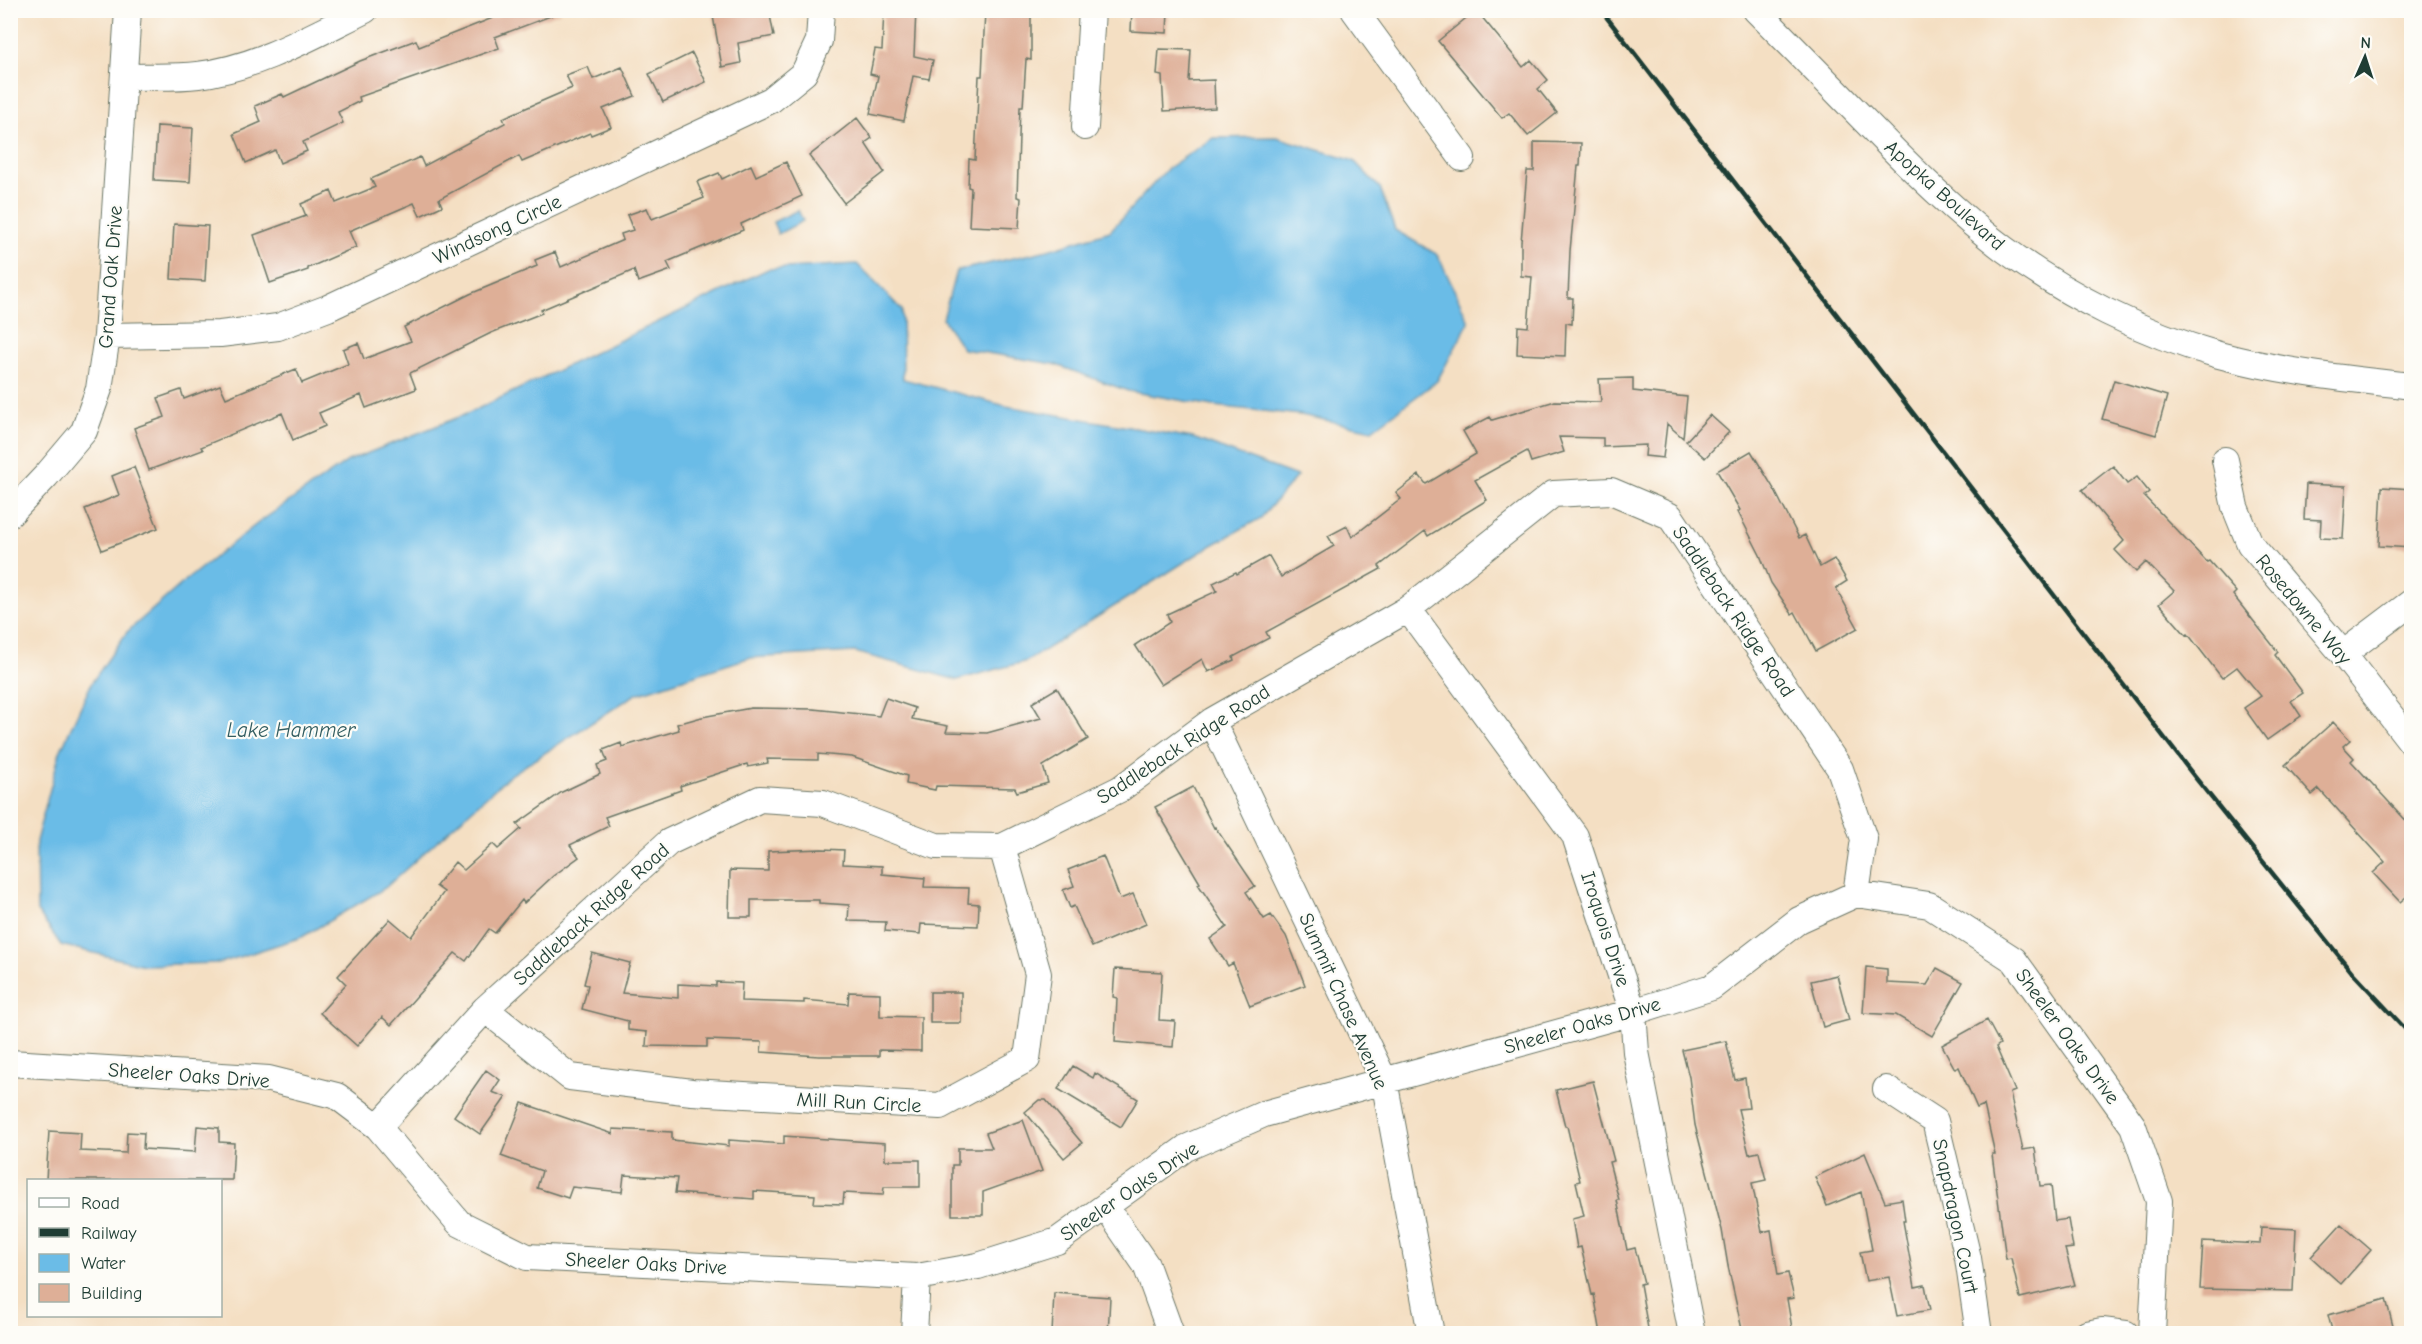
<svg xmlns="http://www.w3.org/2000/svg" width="2422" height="1344" viewBox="0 0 2422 1344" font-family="'Comic Neue',sans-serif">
	<rect width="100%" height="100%" fill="#fdfcf7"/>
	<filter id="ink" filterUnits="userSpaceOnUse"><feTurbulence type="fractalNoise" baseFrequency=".0167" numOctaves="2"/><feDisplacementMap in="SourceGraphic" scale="12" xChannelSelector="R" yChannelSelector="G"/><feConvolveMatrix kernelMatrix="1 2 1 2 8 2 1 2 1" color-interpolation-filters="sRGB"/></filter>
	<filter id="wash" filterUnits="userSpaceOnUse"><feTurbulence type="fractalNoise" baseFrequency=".008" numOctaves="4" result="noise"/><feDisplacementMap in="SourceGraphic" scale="24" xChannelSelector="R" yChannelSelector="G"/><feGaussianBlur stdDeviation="1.35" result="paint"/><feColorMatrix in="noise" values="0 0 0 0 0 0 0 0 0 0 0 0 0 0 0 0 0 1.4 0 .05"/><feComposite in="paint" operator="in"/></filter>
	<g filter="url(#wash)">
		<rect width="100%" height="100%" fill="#f4dfc3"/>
		<path fill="#6bbce7" stroke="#457c8e" stroke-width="1.5" d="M1277 137 1354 161 1380 188 1395 230 1438 255 1469 322 1437 381 1372 430 1301 415 1213 406 1128 391 1054 364 963 349 943 319 956 271 1048 250 1110 231 1168 168 1213 138Z
			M798 210 803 221 778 234 773 222Z
			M857 264 902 310 903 379 1006 406 1193 438 1297 476 1261 518 1207 548 1027 661 957 680 855 652 748 658 636 694 509 776 385 888 302 937 220 963 144 965 61 945 37 911 36 841 60 752 92 682 127 632 186 580 258 523 348 461 469 413 768 269Z"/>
		<g id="blocks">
			<path fill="#deaf97" d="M513 10 561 12 495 37 499 48 359 97 360 101 338 112 343 123 303 142 307 151 280 163 275 150 246 163 234 134 261 122 255 106 282 94 284 97 360 61 416 40 419 47Z
				M743 10H769L774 36 738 43 741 63 722 67 713 16Z
				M884 10H916L914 56 933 60 929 79 913 76 904 121 870 114 878 76 870 74 875 49 882 50Z
				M985 10H1031V60L1026 59 1023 107H1020L1017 197 1021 198 1019 228 969 226 971 188 968 187 969 159 975 160 979 76H982Z
				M1132 10H1168L1167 33 1131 31Z
				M1476 10 1523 67 1531 60 1548 80 1538 89 1557 113 1528 136 1509 113 1502 118 1438 41Z
				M1159 49 1191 50 1189 81 1214 80 1215 108 1164 111 1162 76 1157 75Z
				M692 53 706 82 663 102 649 74Z
				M588 67 593 79 622 67 635 96 603 109 611 127 591 135 590 133 522 162 519 156 439 199 442 206 420 216 414 203 349 231 356 247 308 268V270L270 283 254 235 306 216 301 204 331 191 336 203 375 187 371 179 420 157 424 166 505 123 503 118 572 88 566 75Z
				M857 118 872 138 865 143 884 172 844 203 809 156Z
				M157 126 193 128 190 182 154 180Z
				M1534 142 1581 143 1580 166H1578L1570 251 1568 298H1573L1572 324 1566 323 1565 356 1517 354 1518 326 1528 327 1532 277 1521 276V242L1527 171H1534Z
				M786 162 802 196 741 224 743 230 667 262 671 270 638 282 634 270 541 310 542 313 491 333 410 373 416 389 366 408 361 395 319 413 325 426 293 440 282 413 201 447 203 450 149 470 134 428 165 417 158 398 181 390 184 399 220 385 226 398 296 369 302 383 348 364 343 349 358 343 364 359 411 341 404 327 470 294 537 266 535 260 555 252 561 267 623 240 621 234 633 230 627 215 647 208 652 219 704 198 697 182 719 173 722 179 751 165 756 176Z
				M174 224 208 226 205 281 171 279Z
				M1633 378V391L1687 397 1683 438 1667 424 1663 458 1645 456 1646 445 1603 447V438L1559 437 1564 452 1531 462 1527 451 1475 480 1487 500 1428 536 1425 531 1379 566 1381 569 1266 632 1269 638 1233 657 1234 660 1208 672 1202 659 1161 685 1135 645 1170 622 1167 614 1217 591 1213 583 1236 572 1237 574 1269 556 1281 577 1334 546 1328 536 1347 526 1352 537 1401 499 1396 493 1419 475 1426 484 1476 454 1463 431 1490 417 1492 420 1555 401 1601 402 1599 379Z
				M2114 380 2167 396 2156 435 2102 419Z
				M1710 415 1729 432 1705 458 1686 441Z
				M1751 451 1774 489 1799 538 1805 535 1820 567 1834 559 1847 581 1836 588 1858 628 1816 651 1795 612 1792 614 1771 583 1760 555 1738 512 1740 510 1717 471Z
				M2113 466 2127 484 2137 477 2149 492 2144 496 2207 562 2209 561 2236 592 2233 595 2278 652 2275 655 2303 693 2291 701 2301 716 2267 740 2244 708 2261 696 2237 667 2222 678 2188 634 2186 635 2159 604 2174 591 2146 562 2136 572 2115 550 2124 541 2082 490Z
				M134 467 158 528 102 550 85 509 119 495 112 476Z
				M2306 484 2346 486 2343 539 2320 538 2321 520 2304 519Z
				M2382 487 2412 489V548L2379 546Z
				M1057 688 1088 739 1043 766 1048 783 1017 792 1015 788 936 786 935 790 906 784 907 776 852 757 818 754V760L767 759 768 763 748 767 747 764 680 786 681 790 605 817 609 826 570 845 579 857 553 876 524 903 522 900 495 933 489 929 466 961 455 953 391 1025 382 1017 357 1046 320 1013 346 984 338 976 390 919 411 937 444 892 436 886 455 862 464 870 493 844 498 849 521 829 517 824 562 792 600 774 597 765 607 761 603 750 621 743 622 747 679 730 677 724 702 717 751 708 813 709 879 716 886 698 915 708 912 719 948 726 946 732 987 733 1041 718 1032 703Z
				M2333 722 2350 740 2343 746 2354 758 2351 761 2412 827V892L2400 902 2373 873 2385 862 2319 789 2312 795 2285 765Z
				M1193 787 1214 828 1215 827 1255 886 1246 892 1264 919 1271 915 1286 936 1305 985 1250 1006 1233 963 1228 966 1210 939 1227 927 1198 884 1200 883 1155 807Z
				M822 849 844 850 843 864 882 866V874L925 878 924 887 969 888 968 903 979 904 978 926 921 924 920 934 885 931 886 922 848 921 849 905 819 903V900H751V917H729L730 870 768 871V851Z
				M1103 856 1120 899 1133 894 1146 924 1092 947 1074 906 1070 908 1063 890 1074 886 1068 870Z
				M592 953 630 963 622 993 678 998V984L716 986V982L742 983 741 1001 804 1003V1000L848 1004 849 992 880 993V1016L921 1017V1051L879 1050V1056H819L761 1052 762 1042 707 1040V1047L646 1046 647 1032 628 1030V1021L582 1009 588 985 584 984Z
				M1866 967 1887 969V983L1927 985 1937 968 1963 982 1932 1036 1896 1015 1863 1013Z
				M1115 969 1162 972 1159 1020 1175 1021 1173 1047 1115 1042 1117 998 1113 997Z
				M1837 975 1849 1020 1823 1027 1811 981Z
				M930 992H961V1023H930Z
				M1987 1020 2000 1044 1996 1047 2015 1091 2010 1093 2023 1150 2035 1148 2040 1186 2051 1185 2055 1221 2068 1219 2073 1248 2065 1249 2075 1285 2020 1298 2011 1258 2006 1259 1992 1154H1995L1984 1105 1977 1108 1959 1067 1955 1069 1942 1045Z
				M1726 1041 1735 1080 1745 1078 1749 1108 1738 1109 1749 1154 1759 1152 1766 1180 1752 1183 1762 1232 1771 1230 1778 1275 1788 1273 1794 1298 1787 1299 1793 1334H1743L1728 1266 1722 1230 1695 1125 1689 1077 1682 1050Z
				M1073 1066 1093 1078 1095 1073 1138 1099 1121 1127 1058 1089Z
				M486 1070 500 1080 492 1092 506 1097 480 1134 454 1116Z
				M1593 1081 1614 1161 1609 1162 1619 1200H1617L1627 1250 1635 1248 1644 1283 1640 1284 1649 1334H1601L1594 1294 1592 1295 1581 1247 1577 1248 1572 1219 1584 1216 1576 1182 1580 1181 1567 1126H1565L1556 1090Z
				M1039 1100H1046L1082 1143 1064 1158 1025 1112Z
				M522 1103 613 1134V1129L672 1132V1140L729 1146V1140L784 1144V1136L885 1143V1160H920V1187H884L883 1195 844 1193 843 1204 814 1203 815 1195 754 1191V1199L675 1193 677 1178 624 1175 622 1192 572 1187 568 1198 537 1188 542 1171 501 1156Z
				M1023 1120 1042 1171 983 1192V1215H952V1165H958V1148H992L986 1133Z
				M197 1126 219 1128V1142L234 1143 232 1180H46L49 1131 81 1133 80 1151 126 1153 127 1132 144 1133 143 1149 195 1152Z
				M1865 1153 1885 1202 1902 1199 1905 1221H1903L1915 1287 1925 1285 1930 1310 1897 1316 1889 1277 1866 1281 1860 1252 1872 1250 1861 1192 1827 1206 1815 1177Z
				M2341 1224 2371 1250 2341 1284 2311 1257Z
				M2261 1227 2296 1229 2293 1291 2200 1289 2203 1241 2260 1244Z
				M1054 1293 1110 1297 1108 1334H1052Z
				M2386 1299 2395 1334H2333L2328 1315Z"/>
		</g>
	</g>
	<g filter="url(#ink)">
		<use href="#blocks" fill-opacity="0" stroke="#6a7666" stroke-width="1.5"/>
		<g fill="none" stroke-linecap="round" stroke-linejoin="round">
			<defs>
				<path id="minor" d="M1354 10 1462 158
					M1756 10C1795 49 1833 88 1871 127 1913 170 1956 213 2004 249 2068 296 2143 334 2219 355 2282 372 2347 379 2412 386
					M124 77C148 76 174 78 198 75 257 68 312 36 365 10
					M1085 127 1092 10
					M107 336 220 334 278 327 328 308 771 100 804 73 819 41 821 10
					M2225 460 2235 507 2250 544 2343 654 2412 743
					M10 514 46 476 84 431 99 389 107 336 128 10
					M1408 609 1575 836 1633 1012 1636 1052 1692 1334
					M2343 654 2412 602
					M1212 721 1384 1080 1431 1334
					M485 1009 570 1077 692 1092 940 1106 1027 1059 1038 974 1002 847
					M10 1063 269 1079 337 1096 378 1127 459 1223 527 1257 917 1277 978 1266 1057 1241 1186 1148 1264 1114 1633 1012 1712 987 1799 920 1856 894 1929 905 2014 960 2133 1126 2159 1201 2152 1334
					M1886 1089 1935 1121 1968 1258 1979 1334
					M378 1127 485 1009 669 842 760 799 823 803 936 846 1002 847 1120 789 1212 721 1408 609 1553 494 1611 491 1670 516 1840 769 1864 839 1856 894
					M1106 1207 1146 1265 1171 1334
					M914 1334 917 1277
					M2087 1334 2102 1331 2126 1334"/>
			</defs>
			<use href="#minor" stroke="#6a7666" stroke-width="28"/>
			<use href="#minor" stroke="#fff" stroke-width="26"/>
			<path stroke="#1f3d34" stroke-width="4.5" d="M1601 10 2194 776 2352 972 2412 1036"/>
		</g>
	</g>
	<g text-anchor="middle" stroke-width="4.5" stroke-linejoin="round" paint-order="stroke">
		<g font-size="20" fill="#1f3d34" stroke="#fdfcf7">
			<text transform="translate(1945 195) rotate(42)" y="7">Apopka Boulevard</text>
			<text transform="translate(497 229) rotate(-25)" y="7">Windsong Circle</text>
			<text transform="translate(110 277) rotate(-86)" y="7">Grand Oak Drive</text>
			<text transform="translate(2304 609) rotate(50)" y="7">Rosedowne Way</text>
			<text transform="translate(1734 611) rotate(56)" y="7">Saddleback Ridge Road</text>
			<text transform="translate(1183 744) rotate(-33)" y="7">Saddleback Ridge Road</text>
			<text transform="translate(591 914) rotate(-42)" y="7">Saddleback Ridge Road</text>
			<text transform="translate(1606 929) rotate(72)" y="7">Iroquois Drive</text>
			<text transform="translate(1344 1001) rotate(66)" y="7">Summit Chase Avenue</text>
			<text transform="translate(1582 1025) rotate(-16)" y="7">Sheeler Oaks Drive</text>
			<text transform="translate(2068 1036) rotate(54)" y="7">Sheeler Oaks Drive</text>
			<text transform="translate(189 1075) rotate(4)" y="7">Sheeler Oaks Drive</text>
			<text transform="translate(859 1102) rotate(3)" y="7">Mill Run Circle</text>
			<text transform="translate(1129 1191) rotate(-34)" y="7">Sheeler Oaks Drive</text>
			<text transform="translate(1956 1216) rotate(78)" y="7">Snapdragon Court</text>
			<text transform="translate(646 1263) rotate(3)" y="7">Sheeler Oaks Drive</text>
		</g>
		<g font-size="21" font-style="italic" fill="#325d61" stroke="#fdfcf7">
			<text x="291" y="737">Lake Hammer</text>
		</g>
	</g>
	<rect width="2422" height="1344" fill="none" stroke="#fdfcf7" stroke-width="36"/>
	<rect x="27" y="1179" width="195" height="138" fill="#fdfcf7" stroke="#a4b0a9" stroke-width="1.5"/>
	<rect x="39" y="1198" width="30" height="9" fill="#ffffff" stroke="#a4b0a9" stroke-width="1.5"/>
	<text x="81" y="1209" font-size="18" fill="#1f3d34">Road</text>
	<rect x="39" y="1228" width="30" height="9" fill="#1f3d34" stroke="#a4b0a9" stroke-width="1.5"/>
	<text x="81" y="1239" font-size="18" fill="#1f3d34">Railway</text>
	<rect x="39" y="1254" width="30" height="18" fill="#6bbce7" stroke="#a4b0a9" stroke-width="1.5"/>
	<text x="81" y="1269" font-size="18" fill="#1f3d34">Water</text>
	<rect x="39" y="1284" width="30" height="18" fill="#deaf97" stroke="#a4b0a9" stroke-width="1.5"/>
	<text x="81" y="1299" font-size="18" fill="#1f3d34">Building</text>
	<g transform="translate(2365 57) rotate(3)" stroke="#fdfcf7" stroke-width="4.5" paint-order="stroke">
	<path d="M0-4.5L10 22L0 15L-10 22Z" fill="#1f3d34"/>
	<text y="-9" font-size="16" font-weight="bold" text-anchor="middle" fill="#1f3d34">N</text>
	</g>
</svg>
